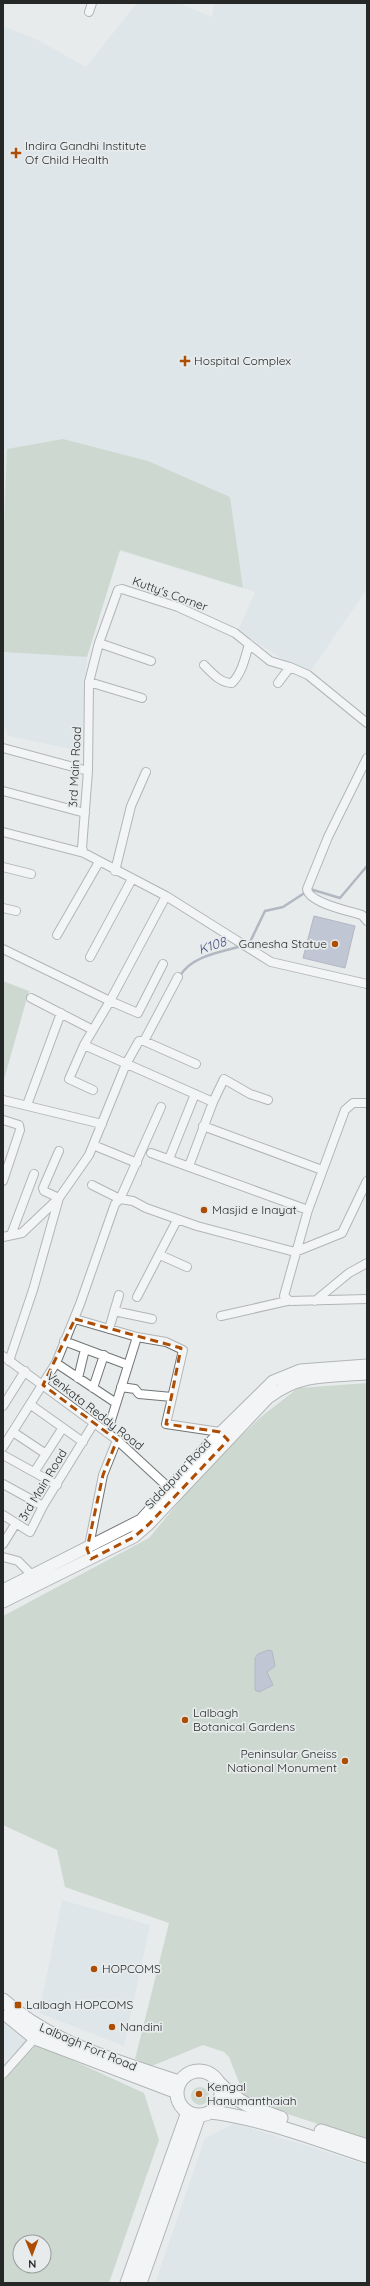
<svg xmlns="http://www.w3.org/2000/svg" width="370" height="2286" viewBox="0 0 370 2286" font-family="Quicksand,sans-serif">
	<rect width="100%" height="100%" fill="#e7ebec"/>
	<path fill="#d4e1e4" d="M137 3H179L212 17 214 3H367V589L308 675 238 631 255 592 120 551 87 657 81 751 8 736 3 721V26L38 40 86 67Z
		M62 1900 150 1925 124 2046 39 2013Z
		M3 2021 26 2039 3 2068Z
		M235 2123 367 2165V2283H155L205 2138Z"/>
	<path fill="#adc3ad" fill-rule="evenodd" d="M63 439 148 461 230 497 243 588 120 550 87 657 3 652V551L7 449Z
		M3 981 29 991 3 1083Z
		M367 1383V2140L257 2104 244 2095 229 2057 224 2052 203 2045 152 2066 135 2059 169 1923 65 1887 57 1850 3 1825V1616L149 1538 206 1469 262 1416 298 1388Z
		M26 2039 144 2093 159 2140 109 2283H3V2068ZM20 2242H44V2266H20Z
		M191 2096a9 9 0 1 1 18 0a9 9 0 1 1-18 0Z"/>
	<path fill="#939ab9" stroke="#72788e" d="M314 916 355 926 345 968 303 958Z
		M268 1650 272 1651 275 1666 267 1672 273 1685 259 1692 255 1690V1658L258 1654Z"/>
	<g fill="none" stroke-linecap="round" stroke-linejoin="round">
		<path stroke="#72788e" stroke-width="2.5" d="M310 889 340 898 367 866
			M246 945 249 944 265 911 283 907 306 892
			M180 976C191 956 221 952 242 946"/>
		<defs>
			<path id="street" d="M89 12 92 3
				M99 643 151 661
				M204 665C212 673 220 683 232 683 242 673 245 658 249 644
				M89 682 142 698
				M278 683 290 667
				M3 748 88 771
				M367 758 328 837 307 889C309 903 349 911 362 915L367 921
				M3 791 85 813
				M3 832 84 853 166 896 271 962 367 984
				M84 853 82 848 88 771 89 682 99 643 118 590 122 589 178 607 235 633 270 661 290 667 308 675 367 723
				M3 867 31 874
				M115 871 131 806 146 772
				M3 908 16 911
				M57 935 99 862
				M3 949 110 1001 84 1045 213 1102
				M90 957 132 879
				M163 964 138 1013 110 1001 166 896
				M31 998 93 1030
				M144 1041 178 977
				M84 1045 69 1079 93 1090
				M3 1100 102 1124
				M367 1103H353L345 1110 308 1210 284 1296 290 1301 367 1299
				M27 1105 61 1013
				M3 1120 19 1125 20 1130 3 1181
				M203 1126 322 1170
				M93 1145 137 1163
				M151 1153 308 1210
				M169 1159 195 1094
				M189 1166 213 1102 224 1079 250 1094 268 1100
				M92 1185 120 1199 161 1107
				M11 1235 34 1174
				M3 1237 22 1233 59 1198 89 1155 126 1064 139 1041H144L196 1064
				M160 1255 187 1267
				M137 1297 177 1220
				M315 1301 349 1273 367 1263
				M114 1311 152 1319
				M221 1316 287 1301
				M75 1319 137 1337 107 1433
				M109 1329 119 1295
				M137 1337 166 1342 183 1350 166 1424 220 1432 223 1435
				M64 1341 128 1365
				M3 1356 117 1440 169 1488
				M9 1361 33 1290 59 1198 44 1191 43 1188 59 1151
				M56 1363 116 1403
				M78 1378 85 1349
				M121 1387 135 1389 139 1394 172 1397
				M93 1388 104 1355
				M31 1405 83 1442
				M3 1406 25 1371
				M13 1432 46 1454
				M3 1447 56 1363 80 1304 115 1204 120 1199 133 1201 146 1208 197 1226 295 1252 342 1233 367 1181
				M3 1455 57 1485
				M35 1471 62 1429
				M3 1484 43 1506
				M3 1515 30 1532 43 1506 94 1423
				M3 1544 16 1523
				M88 1551 103 1475 117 1440
				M3 1557 18 1561 32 1575
				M3 2074 35 2038"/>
			<path id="secondary" d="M3 1590 141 1520 214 1439 273 1381 300 1370 367 1365
				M3 1602 134 1537 149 1524 268 1398C301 1373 328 1377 367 1374"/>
			<path id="primary" d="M3 2000C51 2044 119 2062 179 2082
				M8 2016 35 2038 177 2092
				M177 2093a22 22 0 1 1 44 0a22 22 0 1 1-44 0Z
				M219 2083C239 2104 255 2109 281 2118
				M211 2112C265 2119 315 2139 367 2156
				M321 2131 367 2146
				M127 2283 188 2112
				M140 2283 199 2115"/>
		</defs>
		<use href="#street" stroke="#717576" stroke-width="10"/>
		<use href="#secondary" stroke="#717576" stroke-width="13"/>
		<use href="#primary" stroke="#717576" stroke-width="15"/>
		<use href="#street" stroke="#fff" stroke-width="8"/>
		<use href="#secondary" stroke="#fff" stroke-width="11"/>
		<use href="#primary" stroke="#fff" stroke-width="13"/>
	</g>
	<path d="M0 0H370V2286H0ZM75 1319 181 1348 166 1424 220 1432 228 1440 149 1524 134 1537 91 1559 87 1549 103 1475 117 1440 43 1385Z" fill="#e7ebec" fill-opacity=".55" fill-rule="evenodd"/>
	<path fill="none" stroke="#ad4d03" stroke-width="3" stroke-dasharray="8 5" stroke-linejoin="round" d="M75 1319 181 1348 166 1424 220 1432 228 1440 149 1524 134 1537 91 1559 87 1549 103 1475 117 1440 43 1385Z"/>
	<g fill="#ad4d03" stroke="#e7ebec" stroke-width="1.5">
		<path d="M14 147h4v4h4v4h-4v4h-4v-4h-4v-4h4z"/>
		<path d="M183 355h4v4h4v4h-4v4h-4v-4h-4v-4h4z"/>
		<circle cx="335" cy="944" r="4"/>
		<circle cx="204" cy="1210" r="4"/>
		<circle cx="185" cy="1720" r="4"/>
		<circle cx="345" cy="1761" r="4"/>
		<circle cx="94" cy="1969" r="4"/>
		<rect x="14" y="2001" width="8" height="8" rx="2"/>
		<circle cx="112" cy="2027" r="4"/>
		<circle cx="199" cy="2094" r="4"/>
	</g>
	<g text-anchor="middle" stroke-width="3.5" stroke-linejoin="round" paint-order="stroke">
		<g font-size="12" fill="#262828" stroke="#e7ebec" text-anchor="start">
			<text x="25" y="150">Indira Gandhi Institute<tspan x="25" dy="14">Of Child Health</tspan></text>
			<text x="194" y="365">Hospital Complex</text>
			<text x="327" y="948" text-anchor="end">Ganesha Statue</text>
			<text x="212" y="1214">Masjid e Inayat</text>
			<text x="193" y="1717">Lalbagh<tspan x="193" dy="14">Botanical Gardens</tspan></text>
			<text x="337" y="1758" text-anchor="end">Peninsular Gneiss<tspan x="337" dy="14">National Monument</tspan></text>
			<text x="102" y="1973">HOPCOMS</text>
			<text x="26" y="2009">Lalbagh HOPCOMS</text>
			<text x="120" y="2031">Nandini</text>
			<text x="207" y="2091">Kengal<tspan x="207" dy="14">Hanumanthaiah</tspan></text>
		</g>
		<g font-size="12" fill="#262828" stroke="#e7ebec">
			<text transform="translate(170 594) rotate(20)" y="4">Kutty's Corner</text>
			<text transform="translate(75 767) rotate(-87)" y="4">3rd Main Road</text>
			<text transform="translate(95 1411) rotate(38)" y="4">Venkata Reddy Road</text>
			<text transform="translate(178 1474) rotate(-47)" y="4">Siddapura Road</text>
			<text transform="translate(43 1485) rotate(-59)" y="4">3rd Main Road</text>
			<text transform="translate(88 2047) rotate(23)" y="4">Lalbagh Fort Road</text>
		</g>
		<g font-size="13" font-style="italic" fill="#4b5382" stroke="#e7ebec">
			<text transform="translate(212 945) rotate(-19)" y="5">K108</text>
		</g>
	</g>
	<rect width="370" height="2286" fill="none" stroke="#262828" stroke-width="8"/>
	<g transform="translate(32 2254) rotate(179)"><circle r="19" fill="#e7ebec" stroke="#9a9d9e"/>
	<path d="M0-3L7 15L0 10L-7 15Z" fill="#ad4d03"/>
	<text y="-6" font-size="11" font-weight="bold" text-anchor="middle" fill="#262828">N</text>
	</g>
</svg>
